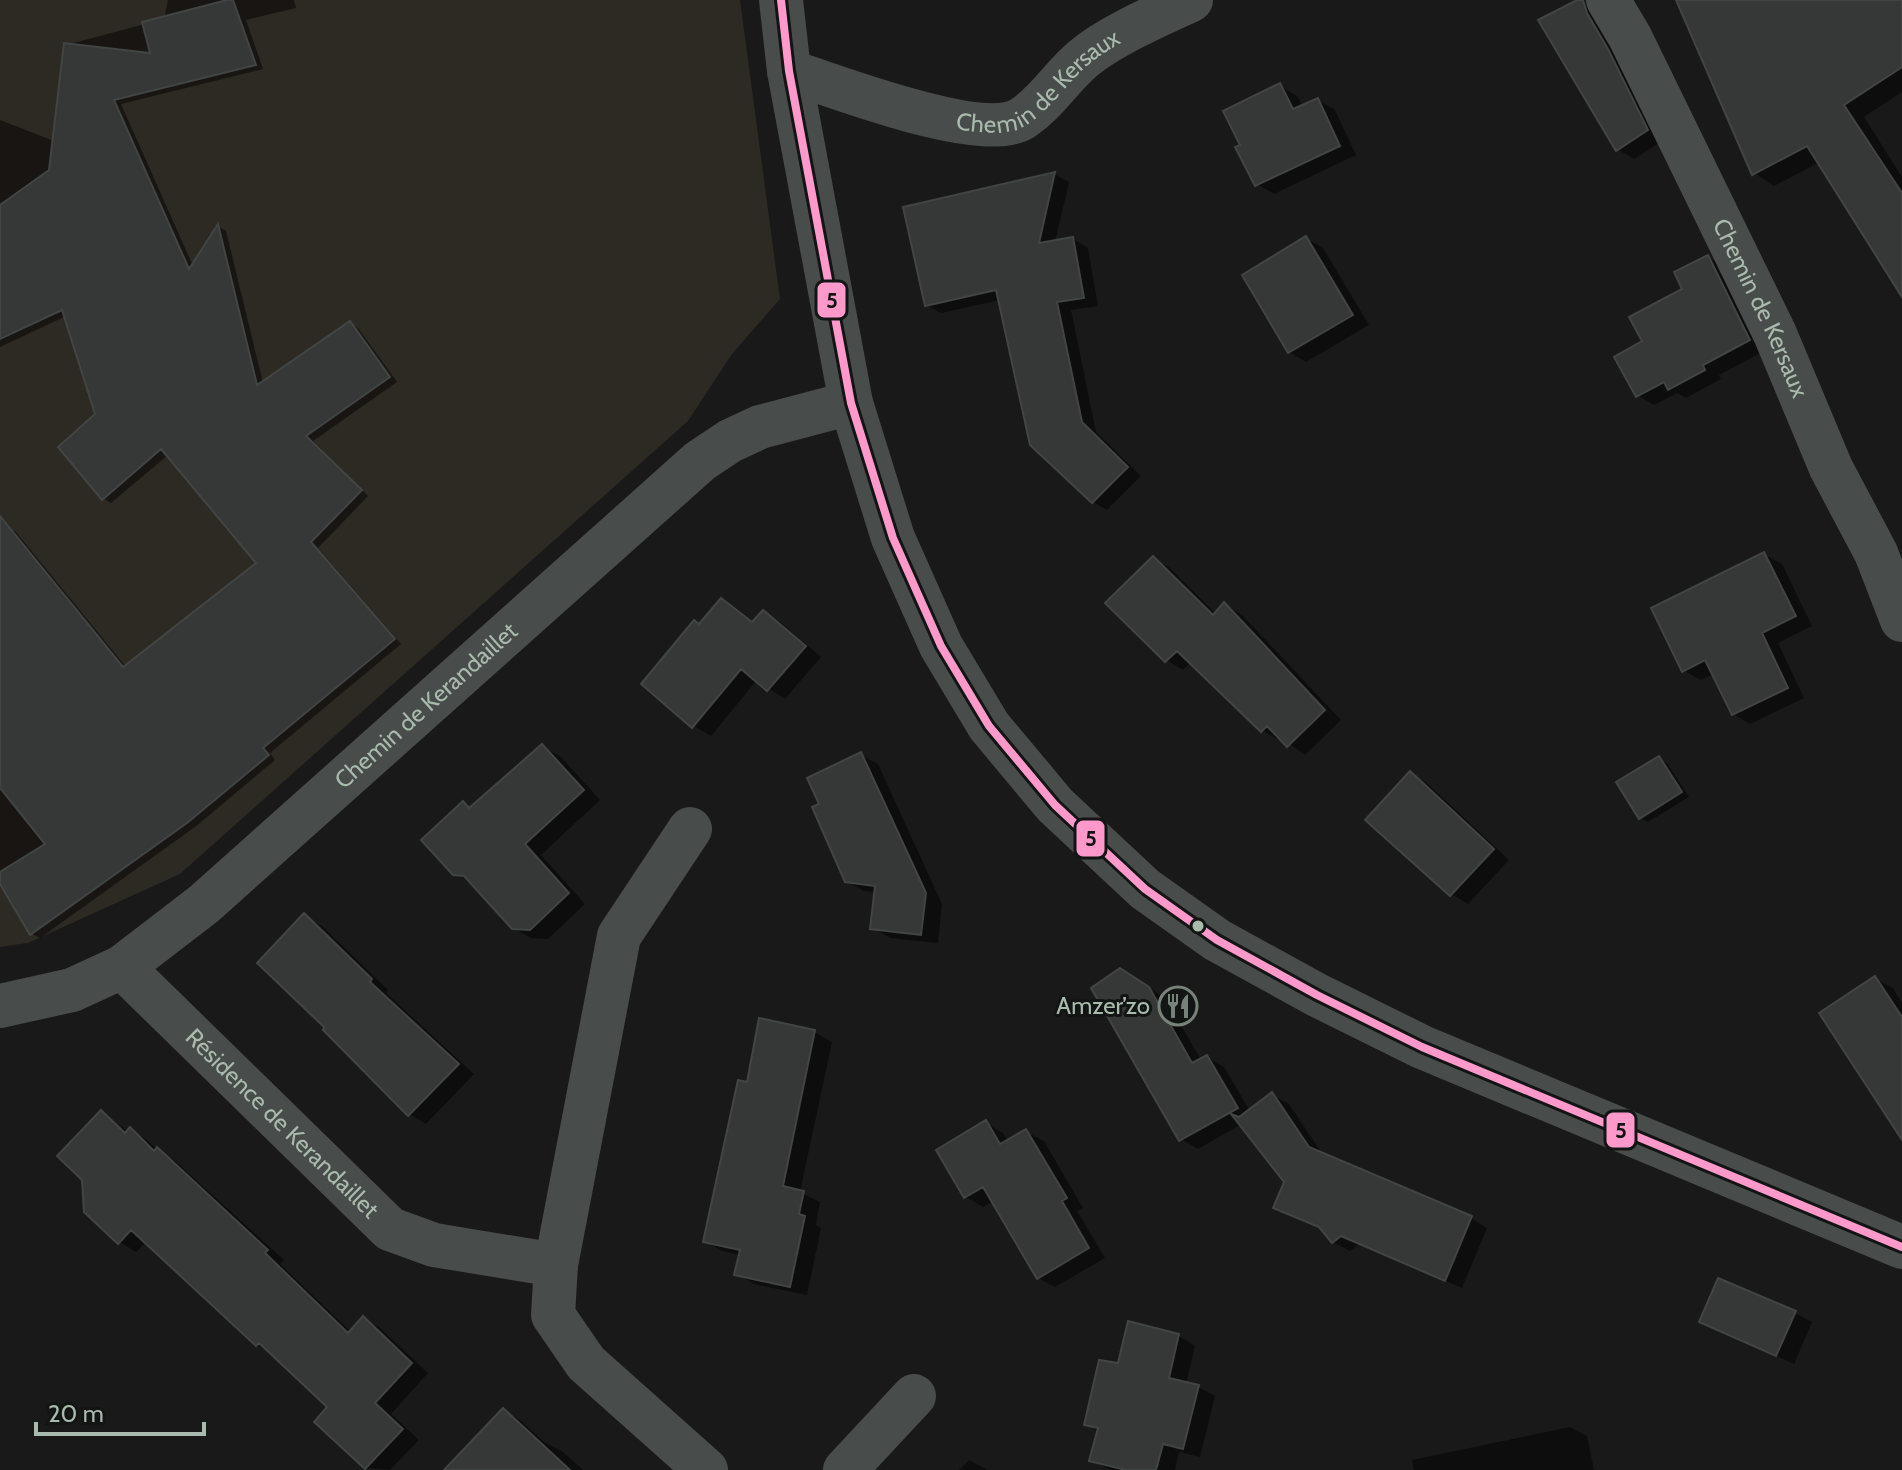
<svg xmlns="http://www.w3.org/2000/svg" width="1902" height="1470" viewBox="0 0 1902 1470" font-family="Cabin,sans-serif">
	<rect width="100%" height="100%" fill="#191919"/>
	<path fill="#2d2923" d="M0 0H740L780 299 732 354 688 421 180 874 28 943 0 947Z"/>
	<path fill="#0007" d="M168 0H294L296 8 246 20 263 69 121 104 193 266 219 227 226 231 263 383 350 323 358 328 397 382 313 441 368 496 318 548 401 644 270 753 275 760 195 827 40 938 32 934 0 880V518L7 527 16 532 126 667 259 563 168 455 111 503 103 498 98 415 66 316 0 347V120L54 141 66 45 164 19Z
		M1580 0 1599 9 1664 140 1634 159 1617 149Z
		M1743 0H1902V92L1864 117 1902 177V293L1820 162 1774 186 1754 173Z
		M1280 86 1297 96 1303 107 1318 100 1335 110 1356 155 1274 194 1257 184 1242 146Z
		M1054 174 1069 182 1055 242 1073 239 1088 248 1098 306 1071 310 1096 432 1141 476 1107 510 1093 502 1000 300 941 313 926 305Z
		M1306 238 1323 248 1369 325 1306 362 1289 352Z
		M1708 257 1725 267 1766 350 1719 375 1721 379 1686 398 1677 393 1654 405 1637 395 1645 342Z
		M1764 554 1782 564 1812 626 1778 643 1804 698 1750 724 1733 714 1714 674 1701 680 1683 670Z
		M1153 559 1170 568 1216 614 1225 605 1242 615 1341 720 1305 755 1281 738 1279 740 1262 730 1191 662 1183 670 1166 660Z
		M722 600 754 622 763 612 780 622 821 657 785 699 757 680 711 736 694 726 644 684Z
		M542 747 560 756 600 800 541 855 585 904 548 939 531 938 513 928 472 883 454 873 463 804 471 808Z
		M861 755 878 764 942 904 938 943 890 938 873 928 876 892 864 891 846 881 822 805Z
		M1659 759 1667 763 1689 797 1648 822 1640 818Z
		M1411 774 1428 784 1509 860 1468 904 1451 894Z
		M305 916 322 926 388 990 386 993 474 1074 426 1124 409 1114Z
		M1875 979 1893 988 1902 1003V1104Z
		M1137 980 1166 999 1201 1060 1207 1057 1224 1067 1250 1111 1272 1095 1289 1104 1323 1155 1471 1218 1487 1228 1462 1288 1359 1244 1350 1251 1333 1242 1324 1230 1276 1207 1286 1182 1242 1124 1198 1149 1181 1139Z
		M814 1032 832 1042 800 1192 820 1202 816 1225 821 1228 807 1295 754 1284 737 1274 741 1255 722 1251 705 1241 748 1084Z
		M101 1112 129 1132 131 1130 147 1140 159 1151 174 1160 284 1260 280 1264 351 1332 364 1319 380 1328 428 1373 391 1414 419 1440 390 1470 367 1468 316 1422 330 1407 274 1355 257 1345 146 1242 136 1252 120 1242Z
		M986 1123 1003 1133 1009 1142 1026 1132 1044 1141 1083 1208 1077 1211 1105 1258 1055 1287 1038 1278 993 1201 983 1207 966 1197 939 1151Z
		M1795 1313 1812 1322 1794 1364 1701 1322Z
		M1130 1324 1179 1336 1195 1346 1186 1384 1198 1387 1215 1396 1200 1457 1179 1452 1175 1470H1110L1092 1460 1099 1432 1086 1424 1119 1366Z
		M503 1410 520 1420 544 1442 562 1451 583 1470H485Z
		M1570 1427 1587 1436 1594 1470H1414L1412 1460Z
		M969 1460 986 1469V1470H959Z"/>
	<path fill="#363837" stroke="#414543" stroke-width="2" d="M227 0H233L256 65 114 100 189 269 218 224 257 385 350 321 390 377 306 436 362 490 311 542 395 639 263 748 269 755 187 823 30 935 0 884V872L45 844 0 788V516L123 667 256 563 161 449 102 500 58 447 95 414 62 310 0 339V205L49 170 64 43 150 53 142 22Z
		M1577 0H1583L1587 13 1608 49 1648 130 1616 151 1538 20Z
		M1676 0H1902V67L1844 105 1902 193V297L1807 146 1752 175Z
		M1280 83 1293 109 1318 98 1340 146 1255 186 1235 147 1240 145 1223 111Z
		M1055 172 1039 243 1073 237 1084 298 1057 302 1082 422 1128 467 1092 503 1030 445 996 290 925 306 903 207Z
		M1306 236 1353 315 1288 353 1242 275Z
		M1708 255 1750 340 1703 365 1705 370 1668 390 1664 382 1636 397 1614 357 1642 341 1629 317 1682 289 1674 272Z
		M1764 552 1796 616 1762 633 1788 688 1732 715 1705 660 1682 672 1651 608Z
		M1153 556 1213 615 1224 602 1325 710 1287 747 1267 726 1261 732 1177 651 1165 662 1105 603Z
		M721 598 752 622 763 610 806 646 767 691 741 669 692 728 641 684 694 620 699 624Z
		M542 744 584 790 525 844 569 893 530 930 512 929 464 876 453 875 421 840 463 801 469 808Z
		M861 752 926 893 921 935 870 929 875 886 845 882 812 807 819 804 807 778Z
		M1659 756 1682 792 1639 819 1616 782Z
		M1410 771 1494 849 1450 896 1365 820Z
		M304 913 372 979 370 982 459 1064 408 1116 323 1030 324 1027 257 963Z
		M1120 968 1149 987 1192 1063 1207 1055 1238 1108 1179 1141 1091 988Z
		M1875 976 1902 1017V1140L1819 1013Z
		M759 1018 815 1030 783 1186 804 1191 799 1214 805 1216 790 1287 734 1275 740 1250 703 1242 738 1080 747 1082Z
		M1272 1092 1309 1147 1472 1216 1445 1281 1341 1236 1332 1243 1319 1227 1273 1208 1284 1182 1231 1114 1239 1117Z
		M101 1110 125 1133 130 1127 154 1151 157 1147 268 1250 265 1253 348 1333 363 1316 412 1363 375 1403 403 1429 365 1469 314 1422 327 1407 259 1343 256 1346 131 1230 118 1244 84 1212 82 1180 57 1156Z
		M986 1120 1000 1144 1026 1129 1067 1198 1062 1201 1089 1248 1037 1279 983 1187 964 1198 936 1150Z
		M1718 1278 1796 1311 1776 1356 1699 1322Z
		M1128 1321 1179 1334 1169 1378 1199 1385 1183 1449 1163 1444 1156 1470H1126L1089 1461 1098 1428 1084 1425 1099 1360 1118 1363Z
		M503 1408 570 1470H444Z"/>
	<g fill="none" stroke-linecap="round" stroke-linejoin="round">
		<g stroke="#484c4a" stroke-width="44">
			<path d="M781 0 789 71 851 403 893 538 941 646 989 726 1055 805 1145 889 1217 940 1317 995 1422 1047 1902 1247"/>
			<path id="s1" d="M1608 0 1630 37 1775 334 1831 468 1876 553 1902 620"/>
			<path id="s2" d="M789 71C834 86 983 144 1023 118 1047 102 1062 76 1084 58 1110 36 1159 15 1191 0"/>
			<path d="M690 829 619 936 556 1265 553 1315 586 1363 706 1470"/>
			<path id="s3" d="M122 967 390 1229 434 1245 556 1265"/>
			<path id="s4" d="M0 1006 72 990 122 967 204 904 700 461 730 441 760 427 851 403"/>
			<path d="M845 1470 914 1396"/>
		</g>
		<defs>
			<path id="bus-1" d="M781 0 789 71 851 403 893 538 941 646 989 726 1055 805 1145 889 1217 940 1317 995 1422 1047 1902 1247"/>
		</defs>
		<use href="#bus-1" stroke="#131514" stroke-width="14"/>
		<use href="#bus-1" stroke="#f9c" stroke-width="8"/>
	</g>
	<defs>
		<symbol id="restaurant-ring" viewBox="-11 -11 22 22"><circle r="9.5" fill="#131514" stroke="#778279" stroke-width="1.5"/><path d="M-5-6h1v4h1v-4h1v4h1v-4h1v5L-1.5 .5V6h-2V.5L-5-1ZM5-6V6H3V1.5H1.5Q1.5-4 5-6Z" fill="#778279"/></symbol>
	</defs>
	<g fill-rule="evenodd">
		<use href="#restaurant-ring" x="1156" y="984" width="44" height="44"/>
	</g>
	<circle fill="#a9bbad" stroke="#131514" stroke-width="3" cx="1198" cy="926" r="7"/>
	<g text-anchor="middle" stroke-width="6" stroke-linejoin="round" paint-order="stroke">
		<g font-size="24" fill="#a9bbad" stroke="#131514">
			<text dy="8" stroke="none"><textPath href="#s2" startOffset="272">Chemin de Kersaux</textPath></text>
			<text dy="8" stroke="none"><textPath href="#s1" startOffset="344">Chemin de Kersaux</textPath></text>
			<text dy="8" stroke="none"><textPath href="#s4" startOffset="530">Chemin de Kerandaillet</textPath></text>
			<text dy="8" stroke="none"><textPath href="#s3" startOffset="224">Résidence de Kerandaillet</textPath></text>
		</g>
		<g font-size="24" fill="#a9bbad" stroke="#131514" text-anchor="end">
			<text x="1150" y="1014">Amzer’zo</text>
		</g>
	</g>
	<g stroke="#131514" stroke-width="3">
		<rect x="816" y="281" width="31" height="38" rx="8" fill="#f9c"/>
		<rect x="1075" y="819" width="31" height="39" rx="8" fill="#f9c"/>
		<rect x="1605" y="1111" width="31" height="38" rx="8" fill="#f9c"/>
	</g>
	<g font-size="22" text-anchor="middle" font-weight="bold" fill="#111">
		<text x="832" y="308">5</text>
		<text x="1091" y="846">5</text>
		<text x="1621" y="1138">5</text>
	</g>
	<path d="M36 1422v12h168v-12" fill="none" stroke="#a9bbad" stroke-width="4"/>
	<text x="48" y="1422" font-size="24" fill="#a9bbad" stroke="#131514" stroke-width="6" paint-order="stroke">20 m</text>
</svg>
